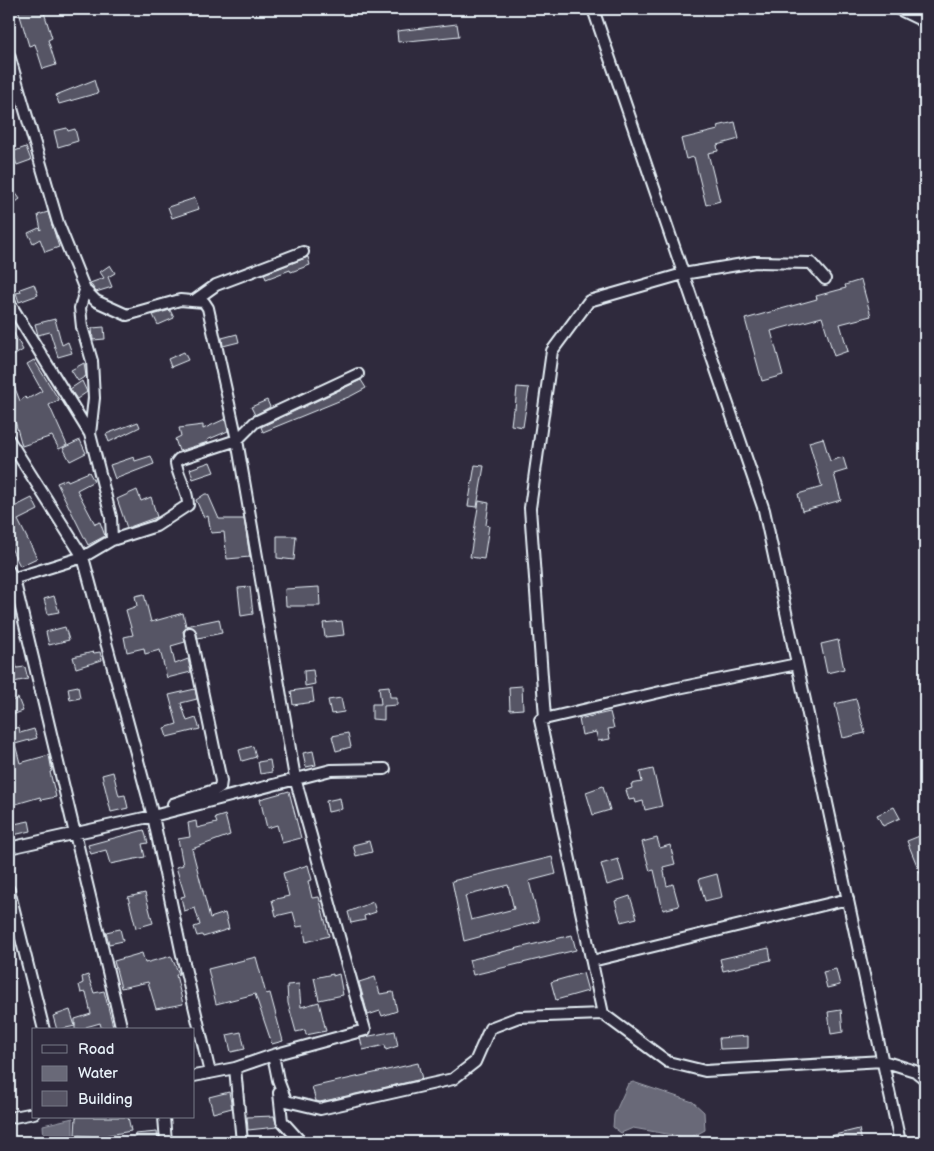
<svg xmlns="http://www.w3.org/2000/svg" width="934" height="1151" viewBox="0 0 934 1151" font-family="'Balsamiq Sans',sans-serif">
	<rect width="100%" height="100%" fill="#2f2a3d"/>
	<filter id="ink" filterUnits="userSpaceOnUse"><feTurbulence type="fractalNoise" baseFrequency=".02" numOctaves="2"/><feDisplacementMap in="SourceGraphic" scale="10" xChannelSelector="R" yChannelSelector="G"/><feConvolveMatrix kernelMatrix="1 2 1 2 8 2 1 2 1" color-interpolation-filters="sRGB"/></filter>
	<g filter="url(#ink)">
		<path fill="#696978" stroke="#9c9fab" d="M633 1082 693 1102 704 1112 705 1130 690 1138 633 1128 621 1133 613 1127 614 1115 628 1084Z
			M73 1118V1136L44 1141 43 1125Z"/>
		<path fill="#575565" stroke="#e8f1f8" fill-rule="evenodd" d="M18 9H43L52 38 48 40 56 65 43 69 35 44 29 46Z
			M457 24 459 36 398 42 397 31Z
			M94 80 98 93 59 104 56 95Z
			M735 122 739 139 717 145 718 151 708 153 720 201 706 205 694 157 686 159 681 139 718 130 717 126Z
			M67 128 68 131 75 129 78 141 58 147 54 131Z
			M26 147 31 160 17 165 12 152Z
			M9 184 20 199 9 207Z
			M195 198 199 209 172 218 168 207Z
			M48 212 59 247 45 252 40 239 33 243 28 233 39 228 41 230 38 215Z
			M308 257 310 265 291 272 290 270 266 279 264 274Z
			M110 265 115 273 108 277 112 287 96 292 90 283 104 278 100 272Z
			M861 280 871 316 840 324 848 351 834 356 822 317 771 331 783 375 762 381 745 319 817 299 816 296 846 288 845 285Z
			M34 284 38 295 19 302 16 293 21 292 20 289Z
			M170 310 174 318 158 325 153 315Z
			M55 319 62 345 68 342 72 353 58 357 50 332 38 335 35 324Z
			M9 324 23 350 13 356 9 349Z
			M104 327 105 339 93 340 92 328Z
			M237 334 239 342 223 346 222 338Z
			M184 352 188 360 171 367 168 359Z
			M34 360 59 400 49 405 67 445 59 449 52 436 22 446 15 421 9 425V373L20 401 25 397 27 399 42 391 27 364Z
			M84 363 86 376 78 381 71 370Z
			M361 380 366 388 351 396 263 432 261 427Z
			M82 381 87 392 77 399 70 389Z
			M517 387 529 388 523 427 511 425 513 409H515Z
			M267 400 270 407 255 415 251 407Z
			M225 419 228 431 207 440 208 442 179 451 175 439 181 436 179 428 203 425V429Z
			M138 422 140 427 109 442 106 434Z
			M823 438 830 461 843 457 847 470 834 474 841 500 802 511 798 494 822 487 809 442Z
			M80 440 86 453 70 461 63 448Z
			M151 456 154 464 115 479 110 465 134 457 135 461Z
			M210 462 214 472 193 479 190 469Z
			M475 465 484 466 477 507 468 506Z
			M89 472 94 481 77 490 95 524 100 522 105 536 88 545 57 483 67 479 68 481Z
			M137 490 141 501 151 497 157 517 127 528 117 499Z
			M205 494H208L219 519H244L250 557 227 559 224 532 211 533 208 516 204 518 196 500Z
			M32 498 38 510 18 520 37 558 20 566 9 544V503L12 508Z
			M479 501 489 503 486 525 489 526 484 559 470 557Z
			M277 536H296L294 560 277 558Z
			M250 587 253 614 241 616 238 588Z
			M319 587 320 606H286L285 589Z
			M144 594 151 622 183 613 186 626 219 619 222 633 198 638 195 629 188 626 183 631 185 642 171 646 175 664 188 659 191 672 167 678 160 650 145 654 144 648 127 652 124 637 133 635 126 610 137 606 135 596Z
			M54 596 59 612 48 614 44 599Z
			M342 621 344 635 325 637 323 623Z
			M65 627 69 640 49 645 46 632Z
			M838 640 844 669 827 673 821 644Z
			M9 649H11L17 668 25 667 28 679 9 683Z
			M93 652 94 653 100 652 102 660 76 668 73 657Z
			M313 670 315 684 305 686 304 671Z
			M78 686 80 698 70 700 68 688Z
			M389 686 390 697H397V705L384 706V720L372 719V704H381L379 687Z
			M522 686 523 709 510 710 509 687Z
			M312 688 314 702 293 705 291 691Z
			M195 689 197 699 181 703 187 721 196 718 200 729 167 737 164 728 177 724 169 695Z
			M18 698 23 711 9 716V702Z
			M341 698 344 712 331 714 328 700Z
			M856 699 865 733 843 738 835 704Z
			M610 712 614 728 608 729 610 739 598 741 596 732 582 735 579 719Z
			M19 727 20 733 34 729 37 738 15 744 20 763 49 755 52 771 50 772 56 797 41 800 40 797 9 806V730Z
			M348 733 351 747 336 751 332 736Z
			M253 746 256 757 242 761 239 750Z
			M313 751 316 765 306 767 303 753Z
			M270 760 272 772 260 774 258 762Z
			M653 769 662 806 645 810 643 801 636 803 635 799 629 800 626 790 632 788 631 784 642 782 640 772Z
			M113 772 119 796 125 795 128 808 111 812 102 775Z
			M603 786 610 810 593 815 586 792Z
			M289 791 301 838 282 843 277 825 267 828 260 799Z
			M340 798 342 809 328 812 326 801Z
			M894 807 900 818 883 826 877 815Z
			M225 815 230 835 192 849 210 918 225 913 229 929 203 937 202 935 197 936 194 927 200 925 195 908 184 911 181 897 185 896 176 867 183 865 178 839 190 837 188 823 196 821 197 828 217 823 215 818Z
			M29 821 31 831 9 836V825Z
			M144 830 148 843 142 844 145 857 110 864 106 850 91 854 88 845Z
			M922 835 925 842V885L907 841Z
			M657 838 660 848 670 845 675 864 663 867 667 886 673 884 679 906 663 910 654 870 650 871 642 842Z
			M369 841 372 852 356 856 353 845Z
			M552 857 556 874 529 881 539 921 464 941 452 881ZM508 885 514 909 471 920 465 896Z
			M618 859 624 880 607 885 601 864Z
			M308 865 312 880 308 881 312 898 319 897 329 936 306 942 303 926 297 927 293 912 276 916 272 900 289 896 283 873Z
			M717 874 722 897 705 901 699 879Z
			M145 893 153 923 136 928 128 897Z
			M630 896 637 918 621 922 615 901Z
			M373 902 376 912 364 916 365 920 351 923 348 912Z
			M120 929 123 941 109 944 106 932Z
			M572 935 576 950 473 975 469 960Z
			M769 948 771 960 723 971 720 959Z
			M142 953 145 963 171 956 179 974 176 975 183 1004 156 1009 148 982 121 988 114 961Z
			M256 957 266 994 270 993 283 1041 272 1044 255 994 216 1004 208 969Z
			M836 969 840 985 827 988 823 972Z
			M583 973 588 991 556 1000 551 982Z
			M333 974V976L339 974 343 995 319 1000 314 978Z
			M88 975 94 993 104 991 114 1030H102L100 1023 86 1027V1030H75V1019L91 1014 86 992 81 993 79 985 83 983 82 977Z
			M375 977 380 994 393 992 397 1011 382 1016 380 1011 368 1015 359 982Z
			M299 984 301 1007 319 1002 326 1031 306 1035 305 1030 296 1032 288 1003 287 985Z
			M70 1010 75 1026 57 1030 53 1016Z
			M841 1010 843 1032 831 1034 828 1012Z
			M395 1031 398 1046 386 1050 385 1045 363 1050 360 1038Z
			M241 1032 245 1049 231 1052 227 1035Z
			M748 1036V1048L720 1049 719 1038Z
			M418 1063 422 1079 320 1102 316 1101 312 1087Z
			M229 1092 232 1108 213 1113 209 1097Z
			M274 1116 277 1127 248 1130 247 1117Z
			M76 1117H128L131 1131 98 1137 75 1135Z
			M859 1129 862 1142H818V1139Z
			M157 1132 158 1142H135V1134Z"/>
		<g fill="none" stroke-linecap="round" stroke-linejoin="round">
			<defs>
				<path id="minor" d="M593 9 764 510 900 1142
					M898 9 925 22
					M9 55 58 223 85 290 80 308 82 327 92 361 94 398 90 434
					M85 290 96 301 127 315 180 300 204 302 208 308 237 440 295 778 365 1030 273 1055
					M195 300 216 285 303 252
					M9 302 90 434 111 517 112 540
					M9 440 83 557 153 816 182 955 210 1073
					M9 571 14 579 122 1030
					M9 580 83 557 112 540 156 526 188 505C188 489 178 478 176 463L179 459 237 440 255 422 358 374
					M545 718 530 508 552 351 589 301 683 274 755 262 811 263 825 279
					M173 804 220 788 221 781 190 633
					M9 848 153 816 331 770 385 769
					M9 890 44 1030
					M592 961 848 899
					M603 1014 540 720 673 689 797 664
					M235 1068 242 1142
					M194 1076 235 1068 273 1055 278 1080 286 1101 320 1109 453 1079 475 1062 490 1028 519 1017 603 1014 668 1062 705 1071 883 1061 915 1071 925 1079
					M279 1093 282 1121 301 1142
					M164 1117 166 1142
					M9 1118 34 1113"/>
			</defs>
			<use href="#minor" stroke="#e8f1f8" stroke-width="14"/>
			<use href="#minor" stroke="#2f2a3d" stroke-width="10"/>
		</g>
	</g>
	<rect width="934" height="1151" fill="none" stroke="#2f2a3d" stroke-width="30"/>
	<rect x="15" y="15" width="904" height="1121" fill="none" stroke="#e8f1f8" stroke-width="2" filter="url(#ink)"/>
	<rect x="32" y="1028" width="162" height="90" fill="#2f2a3d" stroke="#797a88"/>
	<rect x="42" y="1045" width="25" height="8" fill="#2f2a3d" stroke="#797a88"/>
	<text x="78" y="1054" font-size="15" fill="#e8f1f8">Road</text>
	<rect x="42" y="1066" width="25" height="15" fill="#696978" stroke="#797a88"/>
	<text x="78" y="1078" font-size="15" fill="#e8f1f8">Water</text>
	<rect x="42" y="1091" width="25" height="15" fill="#575565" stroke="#797a88"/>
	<text x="78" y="1104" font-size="15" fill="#e8f1f8">Building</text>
</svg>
